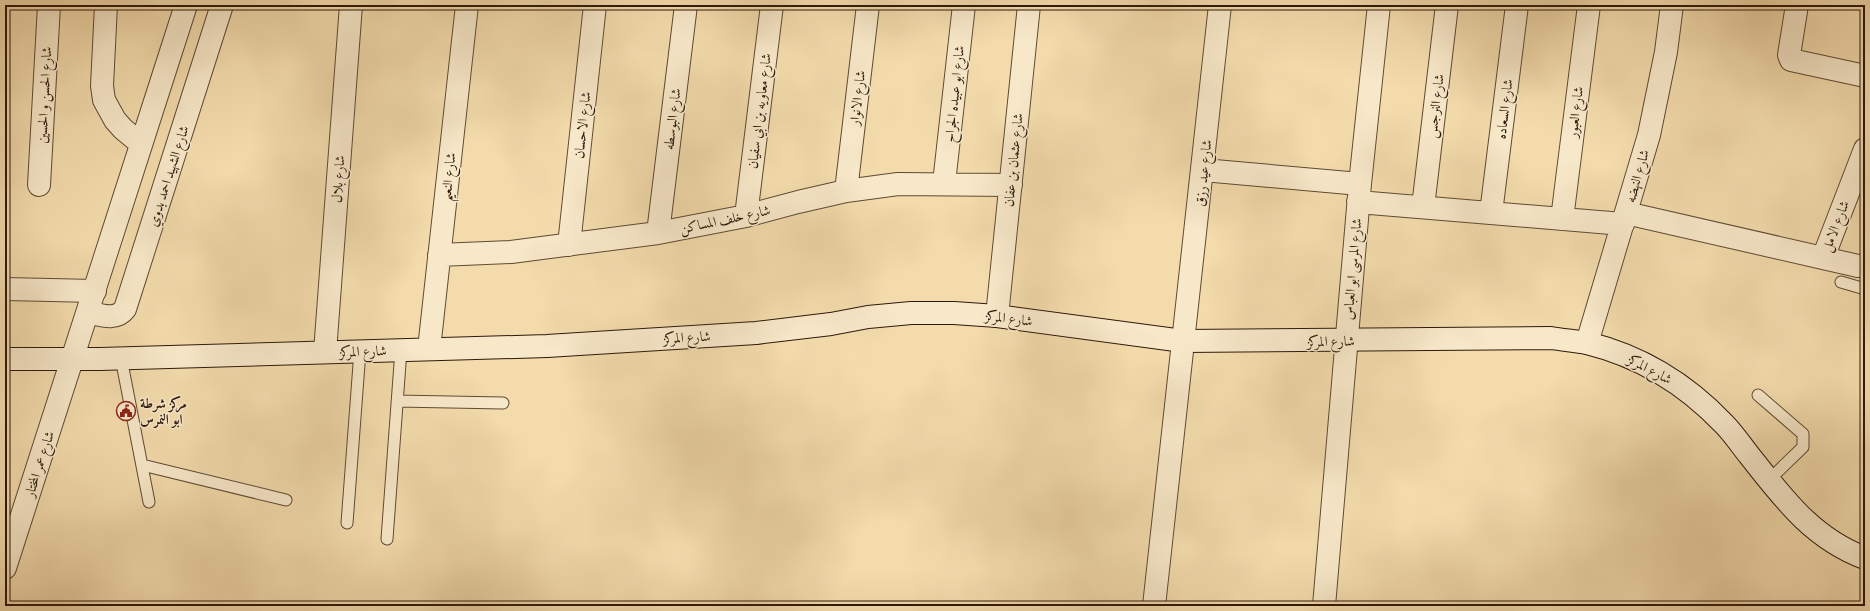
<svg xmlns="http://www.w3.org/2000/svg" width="1870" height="611" viewBox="0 0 1870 611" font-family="'EB Garamond',Amiri,serif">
	<rect width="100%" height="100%" fill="#f3dbac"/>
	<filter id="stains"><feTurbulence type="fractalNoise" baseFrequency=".005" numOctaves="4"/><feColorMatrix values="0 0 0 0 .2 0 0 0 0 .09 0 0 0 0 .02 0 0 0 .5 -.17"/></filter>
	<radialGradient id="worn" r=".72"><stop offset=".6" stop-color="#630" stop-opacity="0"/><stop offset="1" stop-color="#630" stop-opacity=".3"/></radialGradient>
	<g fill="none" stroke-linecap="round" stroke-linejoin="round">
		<defs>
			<path id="service" d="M1841 282 1865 289
				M121 358 149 502
				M1758 395 1803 434V447L1769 480
				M397 401 503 403
				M142 465 286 500
				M347 523 360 351
				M387 539 401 350"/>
			<path id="minor" d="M106 5 102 86 104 100 115 120 123 129 140 143
				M1797 5 1789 55 1791 60 1865 76
				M1203 170 1360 184
				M944 183 964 5
				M39 185 49 5
				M846 191 868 5
				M1358 202 1623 224
				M1423 207 1447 5
				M1491 213 1517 5
				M1626 213 1858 266
				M746 216 772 5
				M1562 219 1589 5
				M658 233 686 5
				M569 245 595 5
				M439 255 511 252 658 233 746 216 798 202 846 191 898 184 1011 185
				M1823 258 1865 149
				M5 289 95 291
				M997 316 1029 5
				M1587 343 1649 135 1666 52 1672 5
				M429 349 467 5
				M325 352 351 5
				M1154 606 1220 5
				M1324 606 1360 184 1379 5"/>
			<path id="tertiary" d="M88 312C101 315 116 321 125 309L222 5
				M5 568 186 5"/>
			<path id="secondary" d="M5 359H100L547 346 756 333 831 324 868 317 911 313H954L997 316 1183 341 1551 338C1563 340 1576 341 1587 343 1640 356 1687 385 1724 424 1733 433 1741 445 1749 455 1783 498 1812 538 1865 558"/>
		</defs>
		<use href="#service" stroke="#5f4a34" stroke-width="13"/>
		<use href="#minor" stroke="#5f4a34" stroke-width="24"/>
		<use href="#tertiary" stroke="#5f4a34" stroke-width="24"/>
		<use href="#secondary" stroke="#2e190c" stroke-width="24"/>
		<use href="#service" stroke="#f7e8c9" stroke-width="11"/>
		<use href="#minor" stroke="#f7e8c9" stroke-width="22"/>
		<use href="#tertiary" stroke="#f7e8c9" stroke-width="22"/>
		<use href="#secondary" stroke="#f7e8c9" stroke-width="22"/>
	</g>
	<defs>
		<symbol id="civic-ring" viewBox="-11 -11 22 22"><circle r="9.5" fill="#f7e8c9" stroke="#8f2418" stroke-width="1.5"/><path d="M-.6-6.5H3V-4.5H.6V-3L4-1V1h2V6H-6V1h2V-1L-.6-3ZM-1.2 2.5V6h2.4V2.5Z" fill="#8f2418"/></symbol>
	</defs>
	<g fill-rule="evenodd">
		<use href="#civic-ring" x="115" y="400" width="22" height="22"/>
	</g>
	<g text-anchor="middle" stroke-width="3" stroke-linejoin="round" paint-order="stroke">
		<g font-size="14" fill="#2e190c" stroke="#f7e8c9">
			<text transform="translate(954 94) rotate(-84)" y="5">شارع ابو عبيده الجراح</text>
			<text transform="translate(44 95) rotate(-87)" y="5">شارع الحسن و الحسين</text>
			<text transform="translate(857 98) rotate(-83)" y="5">شارع الانوار</text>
			<text transform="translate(1435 106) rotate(-83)" y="5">شارع النرجس</text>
			<text transform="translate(1504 109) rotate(-83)" y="5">شارع السعاده</text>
			<text transform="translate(759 111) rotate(-83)" y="5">شارع معاويه بن ابي سفيان</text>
			<text transform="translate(1575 112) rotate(-83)" y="5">شارع العبور</text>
			<text transform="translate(672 119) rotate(-83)" y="5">شارع البوسطه</text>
			<text transform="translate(582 125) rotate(-84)" y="5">شارع الاحسان</text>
			<text transform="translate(1013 160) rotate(-84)" y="5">شارع عثمان بن عفان</text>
			<text transform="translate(1203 173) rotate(-84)" y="5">شارع عيد رزق</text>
			<text transform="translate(168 176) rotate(-72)" y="5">شارع الشهيد احمد بدوي</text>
			<text transform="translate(1637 176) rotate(-74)" y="5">شارع النهضه</text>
			<text transform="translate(448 177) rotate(-84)" y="5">شارع النعيم</text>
			<text transform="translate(338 179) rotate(-86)" y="5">شارع بلال</text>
			<text transform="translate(725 219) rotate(-12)" y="5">شارع خلف المساكن</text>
			<text transform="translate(1835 226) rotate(-69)" y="5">شارع الامل</text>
			<text transform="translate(1352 269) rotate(-85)" y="5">شارع المرسى ابو العباس</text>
			<text transform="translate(1009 318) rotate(7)" y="5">شارع المركز</text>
			<text transform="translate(687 337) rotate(-3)" y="5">شارع المركز</text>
			<text transform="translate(1331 341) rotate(-1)" y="5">شارع المركز</text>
			<text transform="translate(363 351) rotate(-2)" y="5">شارع المركز</text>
			<text transform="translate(1650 369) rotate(28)" y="5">شارع المركز</text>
			<text transform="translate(39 464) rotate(-72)" y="5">شارع عمر المختار</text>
		</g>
		<g font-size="14" font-weight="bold" fill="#2e190c" stroke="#f7e8c9" text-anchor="start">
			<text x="140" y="408">مركز شرطة<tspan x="140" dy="16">ابو النمرس</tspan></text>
		</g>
	</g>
	<rect width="1870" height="611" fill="none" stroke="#f3dbac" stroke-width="20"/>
	<rect x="6" y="6" width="1858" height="599" fill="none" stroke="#2e190c" stroke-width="2"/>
	<rect x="10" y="10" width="1850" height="591" fill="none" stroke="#2e190c"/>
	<rect width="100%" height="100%" filter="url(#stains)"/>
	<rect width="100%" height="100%" fill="url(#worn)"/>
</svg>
